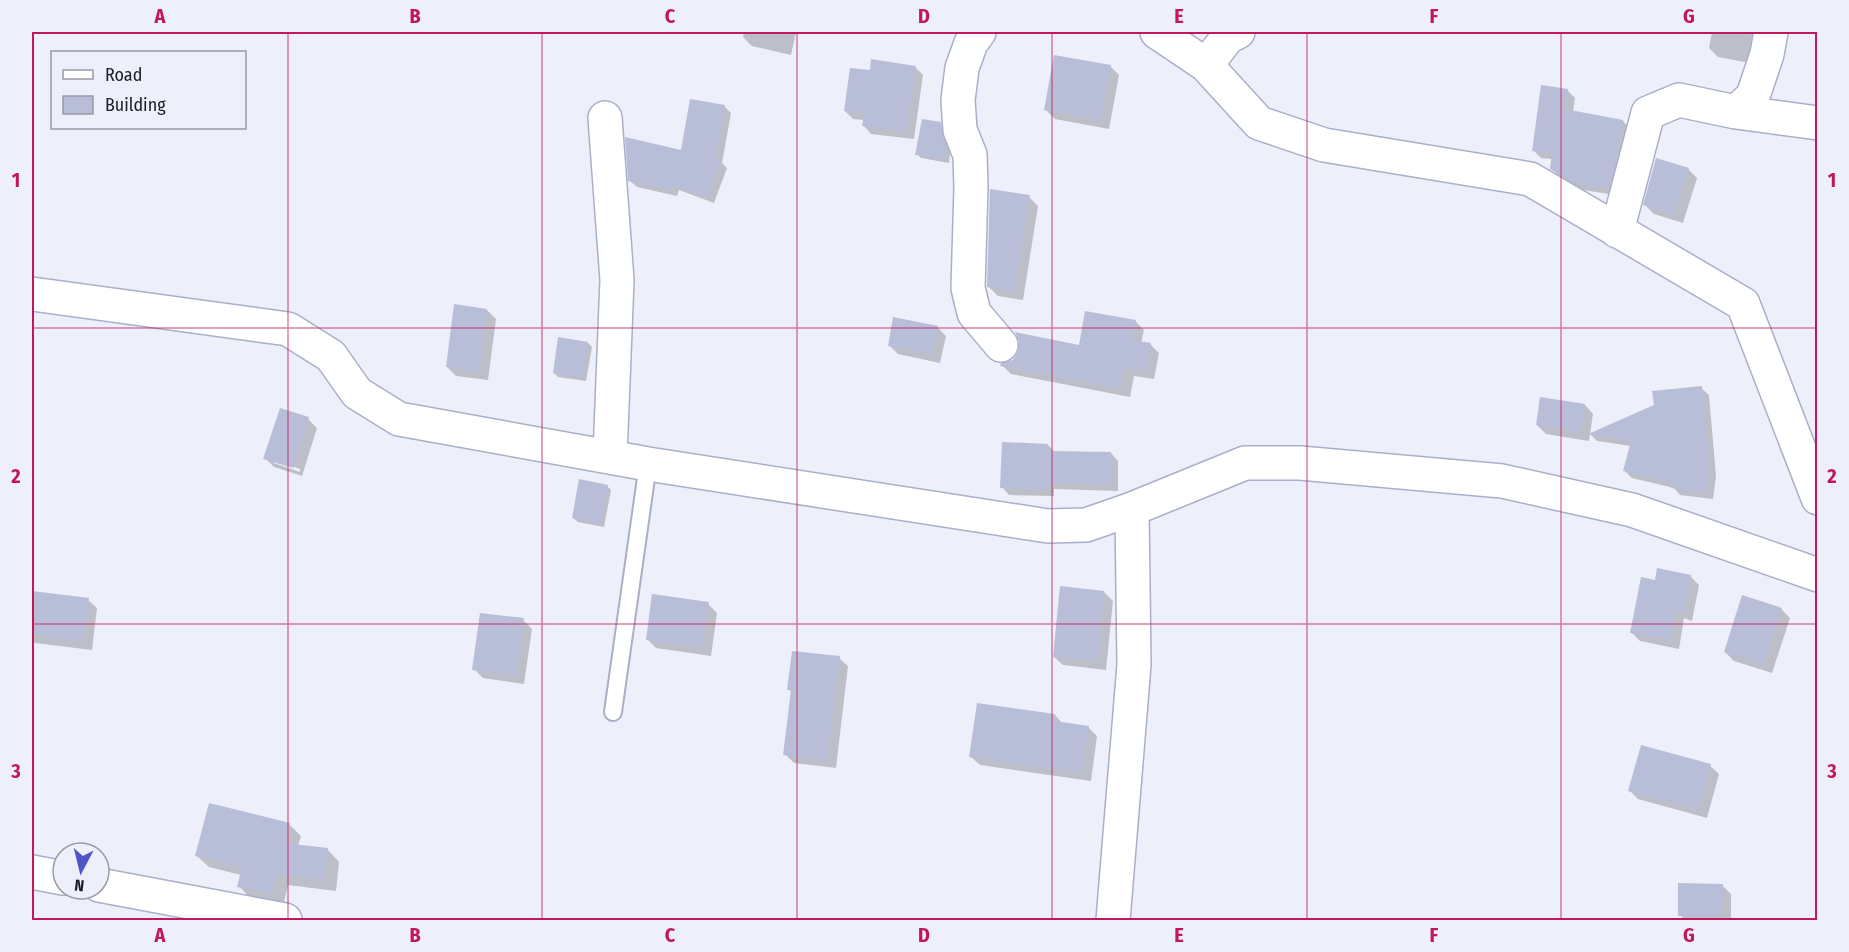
<svg xmlns="http://www.w3.org/2000/svg" width="1849" height="952" viewBox="0 0 1849 952" font-family="'Fira Sans Condensed',sans-serif">
	<rect width="100%" height="100%" fill="#edeffa"/>
	<path fill="#0003" fill-rule="evenodd" d="M744 32H796L791 55 752 46 743 37Z
		M1712 32H1762L1755 64 1718 57 1709 48Z
		M1110 66 1119 75 1109 129 1055 119 1046 110Z
		M915 67 923 75 914 139 871 134 864 126V120L853 119 845 111 871 72Z
		M1567 90 1575 98 1573 112 1623 121 1630 129 1616 195 1583 190 1559 176 1551 168 1552 159 1541 158 1533 150Z
		M724 106 731 113 722 163 727 168 714 203 679 190 677 196 637 187 630 181 683 152Z
		M940 123 944 128 946 142 950 153 949 163 921 158 917 154Z
		M1688 169 1697 178 1683 223 1654 214 1645 205Z
		M1029 197 1038 206 1023 300 998 296 989 287Z
		M487 310 496 319 488 380 456 376 447 367Z
		M1135 321 1144 330 1141 343 1150 344 1159 353 1154 379 1134 376 1130 397 1011 374 1002 365 1081 347Z
		M937 327 946 336 940 363 898 354 889 345Z
		M588 343 592 347 586 381 558 377 554 373Z
		M1701 388 1709 395 1716 476 1713 499 1680 495 1674 488 1632 478 1625 471 1631 446 1597 441 1590 434 1589 441 1546 434 1537 425 1585 405 1593 414 1590 434Z
		M308 419 317 428 302 476 274 467 265 458ZM274 460 300 469V472L274 463Z
		M1048 445 1055 452 1111 453 1118 461V491L1054 489V496L1009 495 1002 487Z
		M607 486 611 490 604 527 578 522 573 518Z
		M1690 576 1699 585 1692 621 1684 618 1679 649 1640 641 1631 632 1656 582Z
		M1104 592 1113 601 1106 670 1063 665 1054 657Z
		M32 593 88 600 97 608 92 650 35 643 32 639Z
		M708 604 717 613 711 656 656 648 647 639Z
		M1781 609 1790 618 1772 673 1734 661 1725 652Z
		M523 620 532 629 524 684 483 678 474 669Z
		M839 658 848 666 836 768 794 763 785 754 792 693 789 689Z
		M1055 715 1062 723 1088 727 1097 736 1091 781 980 765 971 757Z
		M1710 766 1719 774 1707 818 1638 799 1629 790Z
		M289 824 301 836 298 846 328 850 339 862 336 891 288 885 283 906 250 898 239 886 241 875 209 867 197 856Z
		M1722 885 1731 894V920H1685L1680 915Z"/>
	<path fill="#b9bed8" d="M1054 55 1111 65 1101 121 1044 110Z
		M871 59 916 66 906 132 862 126 864 114 844 111 850 68 870 70Z
		M1541 85 1568 89 1565 109 1623 120 1618 148H1619L1609 188 1574 183 1550 169 1552 153 1532 151Z
		M690 99 725 105 716 158 721 160 707 197 672 185 671 191 628 181 625 137 681 150Z
		M922 119 941 122 942 137 947 148 945 159 915 155Z
		M1656 158 1689 168 1674 215 1643 205Z
		M990 189 1030 195 1014 292 987 287Z
		M454 304 487 309 479 372 446 367Z
		M1085 311 1136 320 1132 340 1151 343 1146 371 1125 368 1121 389 1000 366 1001 363 1013 360 1018 352 1019 341 1015 332 1079 345Z
		M893 317 938 326 932 355 888 346Z
		M558 337 588 342 582 378 553 373Z
		M1702 386 1709 468 1706 492 1671 488 1672 483 1623 471 1631 441 1588 434 1654 405 1652 391Z
		M1540 397 1585 404 1581 433 1536 425Z
		M280 408 309 417 293 468 263 459Z
		M1002 442 1048 444V451L1111 452V484L1047 483V490L1000 488Z
		M579 479 608 485 600 524 572 518Z
		M1657 568 1691 575 1684 613 1676 611 1670 640 1630 633 1641 577 1655 580Z
		M1060 586 1104 591 1098 661 1053 657Z
		M32 591 89 598 83 641 32 635Z
		M652 594 709 602 702 648 646 640Z
		M1742 595 1782 608 1763 665 1724 652Z
		M480 613 524 618 516 676 472 670Z
		M792 651 840 656 827 760 783 755 791 690H787Z
		M977 703 1055 714 1054 721 1089 726 1082 773 969 757Z
		M1641 745 1711 764 1698 810 1628 791Z
		M209 803 290 823 284 843 328 848 324 880 277 874 271 895 237 887 242 867 195 856Z
		M1678 883 1723 884 1722 916H1678Z"/>
	<g fill="none" stroke-linecap="round" stroke-linejoin="round">
		<defs>
			<path id="lane" d="M613 712 648 464"/>
			<path id="street" d="M979 32 971 43 962 68 958 100 960 130 970 155 971 188 968 288 974 313 1001 345
				M1157 32 1206 65 1259 123 1324 145 1530 179 1743 304 1818 498
				M1206 65 1228 37 1238 32
				M1736 112 1753 96 1767 54 1771 32
				M605 118 617 280 610 456
				M1617 231 1648 113 1679 100 1736 112 1818 123
				M32 294 288 329 331 356 357 393 399 419 648 464 1048 526 1086 525 1132 509 1245 463H1300L1502 481 1632 510 1818 575
				M32 872 63 878
				M99 885 285 920
				M1113 920 1134 665 1132 509"/>
		</defs>
		<use href="#lane" stroke="#aaafc9" stroke-width="20"/>
		<use href="#street" stroke="#aaafc9" stroke-width="36"/>
		<use href="#lane" stroke="#fff" stroke-width="16"/>
		<use href="#street" stroke="#fff" stroke-width="33"/>
	</g>
	<path fill="none" stroke="#c2185b" stroke-width="1.5" stroke-opacity="0.55" d="M288 32V920M542 32V920M797 32V920M1052 32V920M1307 32V920M1561 32V920M32 328H1818M32 624H1818"/>
	<rect width="1849" height="952" fill="none" stroke="#edeffa" stroke-width="66"/>
	<rect x="51" y="51" width="195" height="78" fill="#edeffa" stroke="#999ba6" stroke-width="1.5"/>
	<rect x="63" y="70" width="30" height="9" fill="#ffffff" stroke="#999ba6" stroke-width="1.5"/>
	<text x="105" y="81" font-size="18" fill="#1c1e27">Road</text>
	<rect x="63" y="96" width="30" height="18" fill="#b9bed8" stroke="#999ba6" stroke-width="1.5"/>
	<text x="105" y="111" font-size="18" fill="#1c1e27">Building</text>
	<g transform="translate(81 871) rotate(187)"><circle r="28" fill="#edeffa" stroke="#999ba6" stroke-width="1.5"/>
	<path d="M0-4.5L10 22L0 15L-10 22Z" fill="#4f54ca"/>
	<text y="-9" font-size="16" font-weight="bold" text-anchor="middle" fill="#1c1e27">N</text>
	</g>
	<rect x="33" y="33" width="1783" height="886" fill="none" stroke="#c2185b" stroke-width="2"/>
	<g font-size="20" text-anchor="middle" font-weight="bold" fill="#c2185b">
		<text x="160" y="23">A</text>
		<text x="415" y="23">B</text>
		<text x="670" y="23">C</text>
		<text x="924" y="23">D</text>
		<text x="1179" y="23">E</text>
		<text x="1434" y="23">F</text>
		<text x="1689" y="23">G</text>
		<text x="16" y="187">1</text>
		<text x="1832" y="187">1</text>
		<text x="16" y="483">2</text>
		<text x="1832" y="483">2</text>
		<text x="16" y="778">3</text>
		<text x="1832" y="778">3</text>
		<text x="160" y="942">A</text>
		<text x="415" y="942">B</text>
		<text x="670" y="942">C</text>
		<text x="924" y="942">D</text>
		<text x="1179" y="942">E</text>
		<text x="1434" y="942">F</text>
		<text x="1689" y="942">G</text>
	</g>
</svg>
